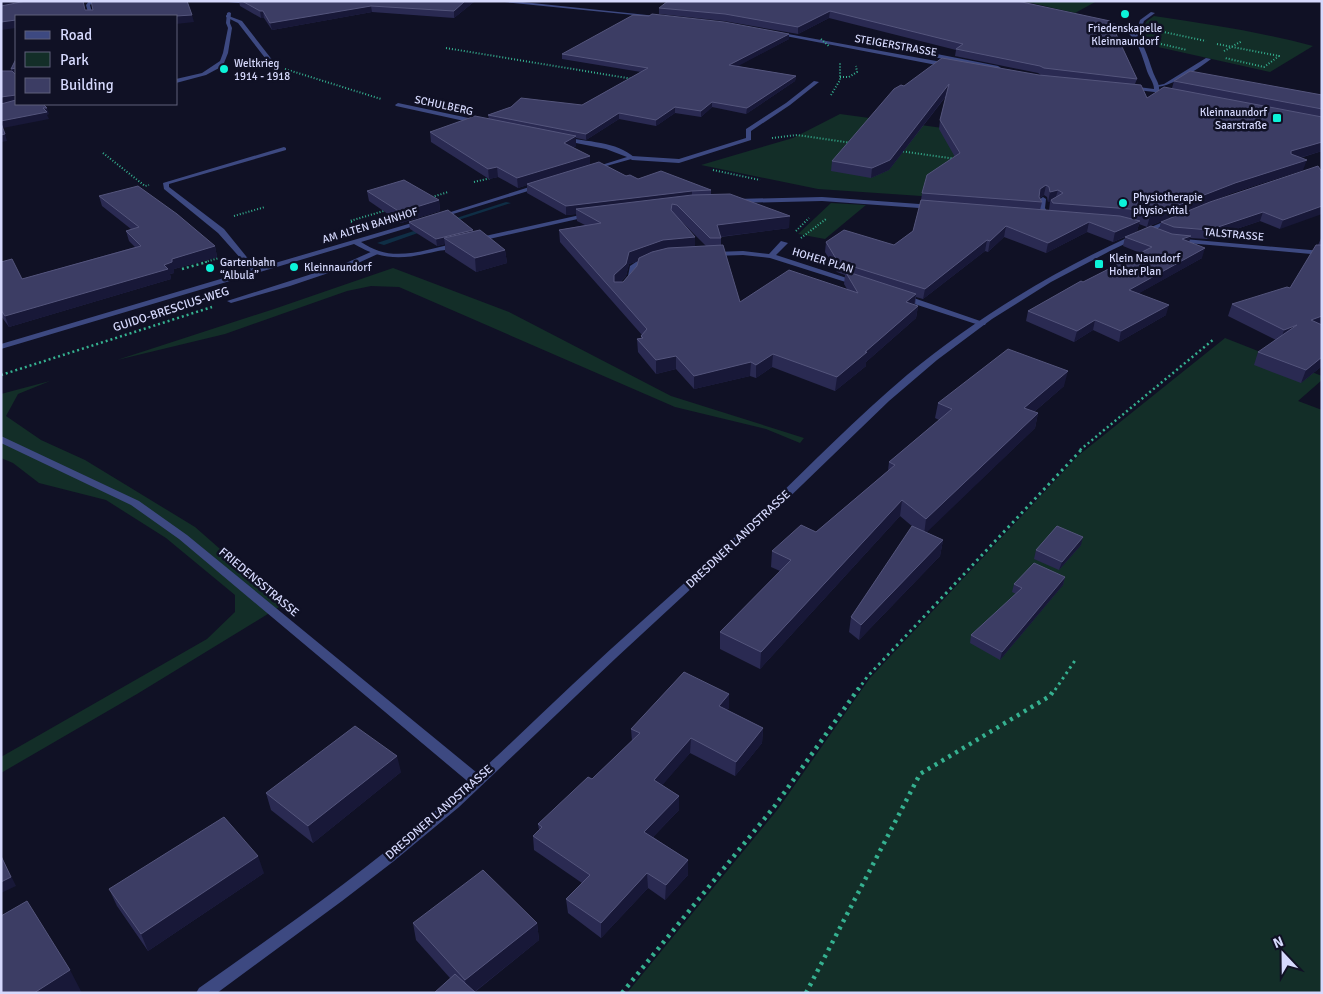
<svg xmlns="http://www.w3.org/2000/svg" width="1323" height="994" viewBox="0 0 1323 994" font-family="Signika,sans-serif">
	<rect width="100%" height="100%" fill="#101125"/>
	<path fill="#132e28" d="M1023 1H1097L1075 13Z
		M1154 16C1208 24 1261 32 1313 46L1270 72 1149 45 1143 27 1147 21Z
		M840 114 950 129 995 201 818 189 701 165 793 138Z
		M831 203 866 205 825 239 798 234Z
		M393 268 509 312 671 396 804 438 800 443 766 429 675 407 399 287 371 286 347 291 225 334 117 360 274 309Z
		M1225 338 1322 376V380L1298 401 1322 410V993H627L778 809 870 678 1079 455Z
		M50 381 18 394 6 416 41 440 85 460 195 527 236 563 289 601 137 694 1 773V757L207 639 235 612V595L166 538 106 500 39 483 13 463 1 458V394Z"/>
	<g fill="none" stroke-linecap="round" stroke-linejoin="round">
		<path fill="#0f2e45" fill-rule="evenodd" d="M506 202 511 203 449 223 444 222Z
			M426 227 432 228 384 245 377 243Z"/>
		<path stroke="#35b190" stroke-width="2" stroke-dasharray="1 2" stroke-linecap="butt" d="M1159 31 1206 41
			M1161 44 1187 50
			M1217 44 1279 56 1264 67 1225 58
			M446 48 633 79
			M1224 51 1242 41
			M285 69 381 99
			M840 77H849L857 72 856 66
			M831 95 840 80V62
			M772 138 797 135 852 143
			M900 151 956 159
			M103 153 145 186 149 185
			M713 170 760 180
			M474 182 491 178
			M429 198 448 192
			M234 216 265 207
			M352 222 350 221 387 210
			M796 231 809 218
			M801 238 826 219
			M202 263 219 258"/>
		<path stroke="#35b190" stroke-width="2.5" stroke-dasharray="2 3" stroke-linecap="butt" d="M182 269 207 262
			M1 375 212 307
			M1080 450 1214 339"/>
		<path stroke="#35b190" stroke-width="3" stroke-dasharray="2.5 4" stroke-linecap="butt" d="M858 690 867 677 1082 449
			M1055 690 1076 659"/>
		<path stroke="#35b190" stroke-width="4.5" stroke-dasharray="3 5" stroke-linecap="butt" d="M622 993 774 807 859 688
			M806 993 920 774 1050 696 1055 688"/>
		<path fill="#3d4981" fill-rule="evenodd" d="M1151 12 1155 13 1144 21 1139 36 1135 37 1140 20Z
			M226 15 242 21 273 61V63H269L238 23 226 17Z
			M886 44 998 66 1001 68 998 70 884 47Z
			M1206 58 1211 59C1201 67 1165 91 1154 86L1164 84Z
			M814 81 819 82 790 105 751 131V140L679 163 632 160 629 158 632 156 679 159 746 138V129L786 103Z
			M398 103 478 120 481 122 478 124 396 106 395 105Z
			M1043 197 1046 199 1045 208 1050 216 1049 217H1045L1039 208 1040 199Z
			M373 251H376L380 253 358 263 290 286 231 303 227 301 346 263Z
			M649 258 653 260C649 264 641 266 637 269L636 277 631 283H625L624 281 628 276 630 266 639 260Z"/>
		<path fill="#3d4981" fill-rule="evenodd" d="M89 1H94L90 5 93 16H89L86 5Z
			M216 1H246L254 3 252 4Z
			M494 1H513L666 17 664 18Z
			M229 12 231 13 230 23 232 28 228 53 224 63 219 68 206 75 176 83V79L202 73 220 61 223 53 228 28 226 23 227 13Z
			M1099 19C1138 29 1141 35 1153 72 1155 78 1160 84 1159 90L1172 92V94L1128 89 1127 88 1130 86 1154 89C1154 83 1149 77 1147 71 1136 35 1133 31 1097 21Z
			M777 32 947 63 950 65 947 67 775 34Z
			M563 137C586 142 617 141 635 158L592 170V168L627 157 606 149 561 140V138Z
			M284 147 286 148V150L169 184V187L224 229 250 261 258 268 422 220 425 222 424 223 361 242C367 246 373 249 379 251 403 259 433 248 457 243L461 245C455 249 445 250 438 251 405 259 385 262 354 244L1 349V344L251 270 218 233 164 189 163 183Z
			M539 184 541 185V187L440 218 435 217Z
			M822 197 933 205 936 207 933 209 822 201 735 203 732 201 735 199Z
			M589 213 592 215 591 216 476 242 472 240 476 238Z
			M1173 238 1322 251V255L1176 242 1172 240Z
			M781 241 788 243 776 255 862 283 858 285H855L770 258 743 255 714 256 710 254 714 252 743 251 769 254Z
			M899 295H905L986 323 985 325H979L899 299Z
			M1 436 139 501 187 535 482 777 484 781 482 785 477 786 472 785 179 539 131 505 1 443Z"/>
		<path fill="#3d4981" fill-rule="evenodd" d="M1170 219 1175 220 1112 250 1051 282 992 319 937 360 889 401 774 512 616 658 459 807 394 861 342 901 217 993H196L199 988C277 933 356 878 429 816 479 775 525 729 572 685 622 638 674 593 725 546 787 490 843 429 907 375 986 310 1075 258 1170 219Z"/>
		<path stroke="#35b190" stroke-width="2" stroke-dasharray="1 2" stroke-linecap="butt" d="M821 39 830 47"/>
	</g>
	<path fill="#2a2a52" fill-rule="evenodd" d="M239 1H475L454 18 372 12 272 30 264 18H261L240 6Z
		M1017 1 1137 79 1135 84 1147 98 1172 88 1174 81 1322 95V151L1300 158 1303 170 1232 193 1147 227 1139 224 1137 231 1126 236 1159 229 1161 222 1318 166 1280 229 1260 221 1207 239 1190 238 1189 242 1202 258 1139 293 1166 315 1119 342 1093 330 1074 342 1026 321 1028 311 1140 253 1123 246 1125 237 1113 242 1087 232 1046 253 1004 237 988 252 985 251 923 299 916 297 915 305 918 306 916 318 866 362V366L835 391 772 367 756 378 750 376 694 389 676 369 656 374 638 352 637 339 641 338 642 335 560 242 559 230 585 225 577 221 576 214 566 215 527 193V185L518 188 498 177 489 179 431 142 430 132 489 119 488 115 582 105 641 72 562 59V54L789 39 737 66 796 76 795 81 746 114 712 107 701 117 675 113 656 126 619 119 586 140 576 138V146L573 148 590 165 638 179 711 190V195L789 228 721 237V245L740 302 847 289 844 284 845 275 837 272 825 252 826 242 894 245 913 231 921 201 922 193 955 157 939 129 940 120 947 95 889 170 871 178 831 171 832 161 904 86 1041 75 1038 73 955 56 956 50 829 18 798 34 724 21 659 14V8ZM1044 195 1047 197 1048 202H1050L1049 210H1040L1042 202 1040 198ZM677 217 706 246 695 247V237ZM638 261 637 266 623 282H621L626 276 629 264Z
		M367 191 439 200 440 211 401 223 369 201Z
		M99 196 215 246 217 257 174 269V273L170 274 171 279 9 327 1 316V262L22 279 135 247 129 241 126 231 131 229 102 206Z
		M409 222 473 232 505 250 507 263 476 272 445 252V244L437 246 410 229Z
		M1322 236V366L1301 383 1254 365 1258 352 1276 340 1228 316 1232 304 1290 288 1318 245Z
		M1064 386 1034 412 1038 413 1035 428 926 532 943 540 940 556 859 640 849 632 851 617 913 527 900 516 760 669 720 649V632L780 571 771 567 772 551 816 532 888 471 889 462 939 420 935 418 938 403Z
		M1081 545 1059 570 1034 559 1036 550Z
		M1065 577 1063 585 1000 660 970 643 971 635 1016 594 1012 592 1014 584Z
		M729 694V708L727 710 763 728 762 743 735 776 690 753 662 785 679 796V810L653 837 688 860V875L665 900 648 888 601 938 568 913 566 899 582 883 534 850 533 836 539 830 538 824 592 779 632 741 631 729Z
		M401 772 313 843 271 810 266 793Z
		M264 873 148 951 117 906 109 889Z
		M413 923H537L539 940 475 992 450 978 416 940Z"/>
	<path fill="#181838" d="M1 1H34L1 7Z
		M465 1H475L454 18V11Z
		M371 6 372 12 272 30 270 23Z
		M260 11H263L264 18H261Z
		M830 11 829 18 798 34V27Z
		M192 15 194 22 176 24V16Z
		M16 20V28L1 30V22Z
		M789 34V39L729 71V65Z
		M16 68V76L14 77 11 69Z
		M796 76 795 81 746 114 747 108Z
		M949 84 948 93 889 170 871 178 872 168Z
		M14 95 16 101 1 104V97Z
		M712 102V107L701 117V111Z
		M675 107V113L656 126V120Z
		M43 108H47L49 114 47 115 49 119 3 128 1 121Z
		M619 113V119L586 140V134Z
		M5 134 7 141 1 142V135Z
		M576 136V146L564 153V143Z
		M1322 142V151L1288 161 1291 151Z
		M590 156V166L518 188 517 178Z
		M1307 160 1303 170 1232 193 1147 227 1150 216 1235 183Z
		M497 167 498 177 489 179 488 169Z
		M1046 185 1044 195 1038 199 1040 189Z
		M1058 190 1055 200H1051L1050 202H1048L1050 192Z
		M692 191V199L576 209V214L566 215V206Z
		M439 200 440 211 401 223 400 212Z
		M1322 206V214L1280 229 1283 220Z
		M1263 212 1260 221 1207 239 1209 230Z
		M790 216 789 228 717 237V225Z
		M1140 221 1137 231 1113 242 1115 232Z
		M1089 222 1087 232 1046 253 1048 243Z
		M1006 226 1004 237 988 252 990 241Z
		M473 230 474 237 444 238 445 244 437 246 436 239Z
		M1191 236 1188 245 1182 239Z
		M695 237V249L663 253 629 264 626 276 615 288V294L614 275 629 252 663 240Z
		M987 240 985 251 923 299 925 289Z
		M215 246 217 257 174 269V273L170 274 171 279 9 327 5 316 172 259Z
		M1205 248 1202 258 1127 300 1129 290Z
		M505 250 507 263 476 272 475 258Z
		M916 294 914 306 906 302Z
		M1169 305 1166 315 1119 342 1121 331Z
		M918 306 916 318 866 362V366L835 391 837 377 865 352Z
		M1322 316V326L1311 320Z
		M1095 320 1093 330 1074 342 1077 331Z
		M1297 325 1280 342 1284 330Z
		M773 354 772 367 756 378V365Z
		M676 356V369L656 374V360Z
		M1322 357V366L1301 383 1306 370Z
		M751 362 750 376 694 389V376Z
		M1068 371 1064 386 1021 423 1024 408Z
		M1038 413 1035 428 924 535 926 519Z
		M902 500 900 516 760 669 761 652Z
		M1083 537 1081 545 1059 570 1062 562Z
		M943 540 940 556 859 640 861 625Z
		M1065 577 1063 585 1000 660 1002 652Z
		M729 694V708L718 721 719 706Z
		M763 728 762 743 735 776 736 762Z
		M691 738 690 753 654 795V780Z
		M397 756 401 772 313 843 308 826Z
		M679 796V810L644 846V832Z
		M1 856 16 886 1 893Z
		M258 856 264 873 148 951 141 934Z
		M688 860V875L665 900 666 885Z
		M647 873 648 888 601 938V923Z
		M537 923 539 940 473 993H467L465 980Z
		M70 970 82 993H34Z"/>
	<path fill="#3c3d64" stroke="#54557c" d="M26 1H83L85 10H93L91 1H187L192 15 176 16H16V20L1 22V6Z
		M242 1H465L454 11 371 6 270 23 263 11H260Z
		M668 1H1017L1110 21 1137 79 1044 68 1040 66 956 49 963 44 830 11 798 27 725 14 659 8Z
		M652 14 724 22 789 34 729 65 796 76 747 108 712 102 701 111 675 107 656 120 619 113 586 134 488 115 511 107 521 98 582 105 648 68 562 54 633 15 649 16Z
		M942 58 1039 75 1141 85 1147 98 1164 87 1169 88 1322 117V142L1291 151V154L1307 160 1235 183 1150 216 1130 209 1053 203 1051 200 1063 193 1058 190 1050 192 1049 187 1046 185 1040 189 1039 197 1042 202 922 193 927 175 960 153 940 120 949 84 890 160 872 168 832 161 894 89 901 85 904 86Z
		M16 59V68L11 69Z
		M1 71H12L16 75V95L1 97Z
		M1190 71 1322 95V109L1174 81Z
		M16 100V104H43L47 108H43L47 112 1 121V104Z
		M475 116 576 136 564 143 590 156 517 178 497 167 488 169 430 132Z
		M1 123 5 134 1 135Z
		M599 162 626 176 630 175 638 179 661 171 711 190 692 191 566 206 527 184Z
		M1318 166 1322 172V206L1283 220 1263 212 1209 230 1174 227 1161 222 1210 202Z
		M404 180 439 200 400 212 367 191Z
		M138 186 177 214 215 246 172 259V262L164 265 168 269 5 316 1 310V262L12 259 22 279 141 246 126 231 139 227 99 196Z
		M730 194 790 216 717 225 721 238H710L677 205 672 204 671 210 695 237 663 240 629 252 626 264 614 275V282H623L637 266 639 258 652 252 668 248 723 245 740 302 789 270 858 293 845 271 916 294 906 302 918 306 865 352H867L837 377 773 354 756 365 751 362 694 376 676 356 656 360 637 339 643 338 641 336 647 329 559 230 601 223 576 209 692 195Z
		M921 200 1120 216 1140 221 1115 232 1089 222 1048 243 1006 226 990 241 987 240 925 289 838 262 826 242 844 230 894 245 913 231Z
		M448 210 473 230 436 239 409 222Z
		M1151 226 1172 234 1191 236 1182 239 1205 248 1129 290 1169 305 1121 331 1095 320 1077 331 1028 311 1081 281 1083 282 1152 247 1125 237Z
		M480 230 505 250 475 258 444 238Z
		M1316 245H1322V316L1311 320 1322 325V357L1306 370 1258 352 1297 325 1284 330 1232 304 1287 287 1290 288Z
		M1008 349 1068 371 1024 408 1038 413 926 519 902 500 761 652 720 632 791 560 772 551 801 525 816 532 895 465 889 462 952 409 938 403Z
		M912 526 943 540 861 625 851 617Z
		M1057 526 1083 537 1062 562 1036 550Z
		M1034 563 1065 577 1002 652 971 635 1022 588 1014 584Z
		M684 672 729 694 719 706 763 728 736 762 691 738 654 780 679 796 644 832 688 860 666 885 647 873 601 923 566 899 590 875 533 836 542 827 538 824 588 777 592 779 640 733 631 729Z
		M355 726 397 756 308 826 266 793Z
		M224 817 258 856 141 934 109 889Z
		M1 856 11 877 1 882Z
		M483 870 537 923 465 980 413 923Z
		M27 901 70 970 34 993H1V916Z
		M455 974 476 993H434Z"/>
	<g fill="#0cf3d9" stroke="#101125" stroke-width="2">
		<circle cx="1125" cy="14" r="5"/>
		<circle cx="224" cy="69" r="5"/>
		<rect x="1272" y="113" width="10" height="10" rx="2.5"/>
		<circle cx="1123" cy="203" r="5"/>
		<rect x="1094" y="259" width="10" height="10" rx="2.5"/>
		<circle cx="294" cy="267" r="5"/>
		<circle cx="210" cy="268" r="5"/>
	</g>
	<g text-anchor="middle" stroke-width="5" stroke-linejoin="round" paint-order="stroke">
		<g font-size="11" fill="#d6d9fd" stroke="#101125" text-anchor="start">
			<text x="1125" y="32" text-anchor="middle">Friedenskapelle<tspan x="1125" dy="13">Kleinnaundorf</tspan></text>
			<text x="234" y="67">Weltkrieg<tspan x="234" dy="13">1914 - 1918</tspan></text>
			<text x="1267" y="116" text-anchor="end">Kleinnaundorf<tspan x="1267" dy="13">Saarstraße</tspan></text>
			<text x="1133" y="201">Physiotherapie<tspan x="1133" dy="13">physio-vital</tspan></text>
			<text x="1109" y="262">Klein Naundorf<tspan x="1109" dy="13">Hoher Plan</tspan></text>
			<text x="220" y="266">Gartenbahn<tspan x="220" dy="13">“Albula”</tspan></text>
			<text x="304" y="271">Kleinnaundorf</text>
		</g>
		<g font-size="11" fill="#d6d9fd" stroke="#101125">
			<text transform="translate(896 45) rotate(10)" y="4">STEIGERSTRASSE</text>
			<text transform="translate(444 105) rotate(12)" y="4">SCHULBERG</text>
			<text transform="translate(370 225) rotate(-17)" y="4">AM ALTEN BAHNHOF</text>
			<text transform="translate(1234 234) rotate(5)" y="4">TALSTRASSE</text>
			<text transform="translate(823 260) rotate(17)" y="4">HOHER PLAN</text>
		</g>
		<g font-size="12" fill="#d6d9fd" stroke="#101125">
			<text transform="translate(171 309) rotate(-18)" y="4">GUIDO-BRESCIUS-WEG</text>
			<text transform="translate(738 539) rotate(-43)" y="4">DRESDNER LANDSTRASSE</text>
			<text transform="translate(259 582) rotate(40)" y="4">FRIEDENSSTRASSE</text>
			<text transform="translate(439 812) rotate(-41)" y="4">DRESDNER LANDSTRASSE</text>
		</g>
	</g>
	<rect width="1323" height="994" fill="none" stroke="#d6d9fd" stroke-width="5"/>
	<rect x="15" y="15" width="162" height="90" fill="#101125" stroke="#5f617b"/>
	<rect x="25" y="31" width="25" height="8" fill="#3d4981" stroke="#5f617b"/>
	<text x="60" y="40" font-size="15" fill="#d6d9fd">Road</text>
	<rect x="25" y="52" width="25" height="15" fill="#132e28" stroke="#5f617b"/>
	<text x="60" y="65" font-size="15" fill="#d6d9fd">Park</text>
	<rect x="25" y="78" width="25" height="15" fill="#3c3d64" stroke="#5f617b"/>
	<text x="60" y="90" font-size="15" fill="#d6d9fd">Building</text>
	<g transform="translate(1283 954) rotate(338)" stroke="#101125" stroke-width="4" paint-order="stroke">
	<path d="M0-4L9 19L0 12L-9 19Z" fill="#d6d9fd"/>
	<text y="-8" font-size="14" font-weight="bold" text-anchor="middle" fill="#d6d9fd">N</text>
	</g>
</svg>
